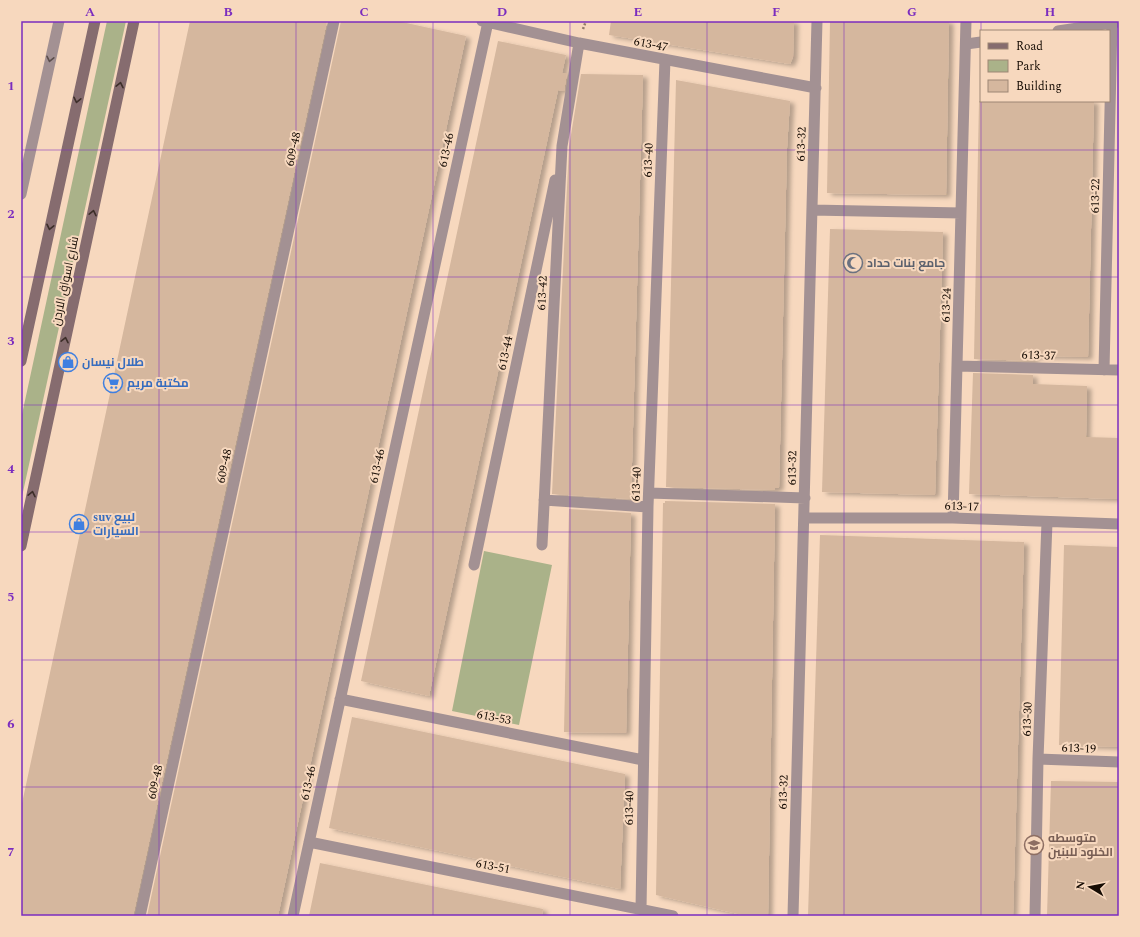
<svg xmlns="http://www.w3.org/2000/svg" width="1140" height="937" viewBox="0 0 1140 937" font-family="Spectral,Cairo,serif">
	<defs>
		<filter id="shadow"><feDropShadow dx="4.5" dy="2.5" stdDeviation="2" flood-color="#0004"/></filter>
	</defs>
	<rect width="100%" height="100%" fill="#f7d8be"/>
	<path fill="#aab289" d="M107 21H126L21 501V419Z
		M484 551 552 565 519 725 452 711Z"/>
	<path fill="#d5b79e" filter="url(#shadow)" d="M190 21H327L133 916H21V808Z
		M341 21H397L466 36 278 916H147Z
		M611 21H794L793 57 790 64 609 35Z
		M830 21H949L946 195 827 193Z
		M498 41 566 55 562 73H567L564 91 558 90 429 696 361 681Z
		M581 74 643 75 631 499 552 494 569 147Z
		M676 80 790 101 787 148 779 488H775V490L666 487Z
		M979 101H1094L1088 357 1034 356V361L974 359Z
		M830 229 943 232 935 495 822 492Z
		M973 373 1033 375V384L1087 386 1086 437 1119 438V499L969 494Z
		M665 501 775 504 768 916H747L656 895 663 503H665Z
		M569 509 631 513 626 733 564 732Z
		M820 535 1024 542 1013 916H808Z
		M1064 545 1119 547V747L1059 745Z
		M352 717 625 774 620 889 329 828Z
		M1051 781 1119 782V916H1047Z
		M320 863 543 909 542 916H309Z"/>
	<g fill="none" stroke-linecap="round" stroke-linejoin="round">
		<path stroke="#907a68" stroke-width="2.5" stroke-dasharray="2 2" stroke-linecap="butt" d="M583 29 586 21"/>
		<path stroke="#a39193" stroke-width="11" d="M482 21 579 43 816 88
			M1058 31 1118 22
			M966 44 981 42
			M21 194 59 21
			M812 210 961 213
			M957 366 1119 370
			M1104 370 1112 23
			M649 493 805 498
			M544 500 648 507
			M804 518H953L1119 524
			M953 518 966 21
			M542 545 562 146 579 43
			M474 565 555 180
			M340 699 643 760
			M1038 759 1119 762
			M309 842 673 916
			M641 909 648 507 665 60
			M140 916 334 21
			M293 916 488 22
			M793 916 817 21
			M1035 916 1038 759 1047 522"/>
		<path stroke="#866c6f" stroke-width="11" d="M21 361 95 21
			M21 546 134 21"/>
	</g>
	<defs><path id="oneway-chevron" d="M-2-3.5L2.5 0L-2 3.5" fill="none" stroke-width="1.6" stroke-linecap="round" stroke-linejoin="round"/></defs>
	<use stroke="#5c4e4c" href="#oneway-chevron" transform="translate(50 59) rotate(102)"/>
	<g stroke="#3d2e29">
		<use href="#oneway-chevron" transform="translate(120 85) rotate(-78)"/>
		<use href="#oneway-chevron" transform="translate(77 100) rotate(102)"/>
		<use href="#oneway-chevron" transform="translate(93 213) rotate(-78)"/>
		<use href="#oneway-chevron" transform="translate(50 227) rotate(102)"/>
		<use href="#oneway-chevron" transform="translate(65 340) rotate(-78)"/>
		<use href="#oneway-chevron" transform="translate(32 494) rotate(-78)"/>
	</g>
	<path fill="none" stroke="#7b2cbf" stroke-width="1" stroke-opacity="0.55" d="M159 21V916M296 21V916M433 21V916M570 21V916M707 21V916M844 21V916M981 21V31M981 31V101M981 101V916M21 150H1119M21 277H1119M21 405H1119M21 532H1119M21 660H1119M21 787H1119"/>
	<defs>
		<symbol id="mosque-ring" viewBox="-11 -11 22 22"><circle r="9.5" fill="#f7d8be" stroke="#6b7280" stroke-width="1.5"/><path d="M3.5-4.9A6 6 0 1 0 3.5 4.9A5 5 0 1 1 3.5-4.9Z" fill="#6b7280"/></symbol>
		<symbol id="shop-ring" viewBox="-11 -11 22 22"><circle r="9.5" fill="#f7d8be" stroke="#3f7fe0" stroke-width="1.5"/><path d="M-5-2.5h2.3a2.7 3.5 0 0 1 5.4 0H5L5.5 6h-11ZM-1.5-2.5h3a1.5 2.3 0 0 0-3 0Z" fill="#3f7fe0"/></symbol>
		<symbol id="supermarket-ring" viewBox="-11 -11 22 22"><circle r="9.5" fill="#f7d8be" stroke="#3f7fe0" stroke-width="1.5"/><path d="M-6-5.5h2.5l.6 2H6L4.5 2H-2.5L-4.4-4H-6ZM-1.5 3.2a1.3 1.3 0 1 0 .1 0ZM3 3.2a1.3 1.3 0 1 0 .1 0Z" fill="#3f7fe0"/></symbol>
		<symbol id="school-ring" viewBox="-11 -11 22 22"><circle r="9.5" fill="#f7d8be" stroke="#8d6e63" stroke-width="1.5"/><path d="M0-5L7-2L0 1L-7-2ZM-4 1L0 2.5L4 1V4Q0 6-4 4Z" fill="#8d6e63"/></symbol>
	</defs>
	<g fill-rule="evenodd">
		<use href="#mosque-ring" x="842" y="252" width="22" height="22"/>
		<use href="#shop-ring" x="57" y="351" width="22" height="22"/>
		<use href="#supermarket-ring" x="102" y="372" width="22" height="22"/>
		<use href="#shop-ring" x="68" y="513" width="22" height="22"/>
		<use href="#school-ring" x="1023" y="834" width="22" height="22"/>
	</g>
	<g text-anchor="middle" stroke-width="4" stroke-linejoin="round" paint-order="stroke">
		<g font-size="12" fill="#160c04" stroke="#f7d8be">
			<text transform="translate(651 44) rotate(11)" y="4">613-47</text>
			<text transform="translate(801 144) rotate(-88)" y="4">613-32</text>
			<text transform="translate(293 149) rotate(-78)" y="4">609-48</text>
			<text transform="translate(446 150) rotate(-78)" y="4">613-46</text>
			<text transform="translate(648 160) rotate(-88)" y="4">613-40</text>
			<text transform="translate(1095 196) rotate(-89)" y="4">613-22</text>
			<text transform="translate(65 281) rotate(-78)" y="4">شارع اسواق الاردن</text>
			<text transform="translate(542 293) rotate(-87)" y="4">613-42</text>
			<text transform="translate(946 305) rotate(-88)" y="4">613-24</text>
			<text transform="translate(505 353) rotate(-78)" y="4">613-44</text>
			<text transform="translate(1039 355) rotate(2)" y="4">613-37</text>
			<text transform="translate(224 466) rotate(-78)" y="4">609-48</text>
			<text transform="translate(377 466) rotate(-78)" y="4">613-46</text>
			<text transform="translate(792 468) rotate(-89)" y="4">613-32</text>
			<text transform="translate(636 484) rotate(-88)" y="4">613-40</text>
			<text transform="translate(962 506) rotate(2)" y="4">613-17</text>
			<text transform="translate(494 717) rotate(11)" y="4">613-53</text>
			<text transform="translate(1027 719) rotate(-88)" y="4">613-30</text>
			<text transform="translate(1079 748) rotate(2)" y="4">613-19</text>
			<text transform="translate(155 782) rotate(-78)" y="4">609-48</text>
			<text transform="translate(308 783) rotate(-78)" y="4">613-46</text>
			<text transform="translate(783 792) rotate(-88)" y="4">613-32</text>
			<text transform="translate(629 808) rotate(-89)" y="4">613-40</text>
			<text transform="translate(493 866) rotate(11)" y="4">613-51</text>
		</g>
		<g font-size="12" font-weight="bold" fill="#5b616d" stroke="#f7d8be" text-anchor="start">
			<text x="867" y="267">جامع بنات حداد</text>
		</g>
		<g font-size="12" font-weight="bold" fill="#366cbe" stroke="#f7d8be" text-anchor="start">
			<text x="82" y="366">طلال نيسان</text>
			<text x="127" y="387">مكتبة مريم</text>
			<text x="93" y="521">suv لبيع<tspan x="93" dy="14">السيارات</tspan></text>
		</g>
		<g font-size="12" font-weight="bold" fill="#785e54" stroke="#f7d8be" text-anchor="start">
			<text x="1048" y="842">متوسطه<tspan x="1048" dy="14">الخلود للبنين</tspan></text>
		</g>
	</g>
	<rect width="1140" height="937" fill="none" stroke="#f7d8be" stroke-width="44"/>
	<rect x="980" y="30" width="130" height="72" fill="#f7d8be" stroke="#9d8674"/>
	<rect x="988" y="43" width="20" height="6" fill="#866c6f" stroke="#9d8674"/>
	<text x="1016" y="50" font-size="12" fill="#160c04">Road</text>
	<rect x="988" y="60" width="20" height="12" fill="#aab289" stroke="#9d8674"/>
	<text x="1016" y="70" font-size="12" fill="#160c04">Park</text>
	<rect x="988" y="80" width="20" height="12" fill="#d5b79e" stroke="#9d8674"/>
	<text x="1016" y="90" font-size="12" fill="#160c04">Building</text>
	<g transform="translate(1090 887) rotate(280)" stroke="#f7d8be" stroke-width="3" paint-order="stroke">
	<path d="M0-3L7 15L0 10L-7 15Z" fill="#160c04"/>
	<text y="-6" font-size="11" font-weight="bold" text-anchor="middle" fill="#160c04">N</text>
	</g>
	<rect x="22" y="22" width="1096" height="893" fill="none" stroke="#7b2cbf" stroke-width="1.5"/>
	<g font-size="13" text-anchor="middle" font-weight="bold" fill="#7b2cbf">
		<text x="90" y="16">A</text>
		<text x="228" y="16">B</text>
		<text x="364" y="16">C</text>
		<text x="502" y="16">D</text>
		<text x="638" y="16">E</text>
		<text x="776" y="16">F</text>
		<text x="912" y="16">G</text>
		<text x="1050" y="16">H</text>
		<text x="11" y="90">1</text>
		<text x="11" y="218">2</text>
		<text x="11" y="345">3</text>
		<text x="11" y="473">4</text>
		<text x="11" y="601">5</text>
		<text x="11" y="728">6</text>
		<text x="11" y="856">7</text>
	</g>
</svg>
